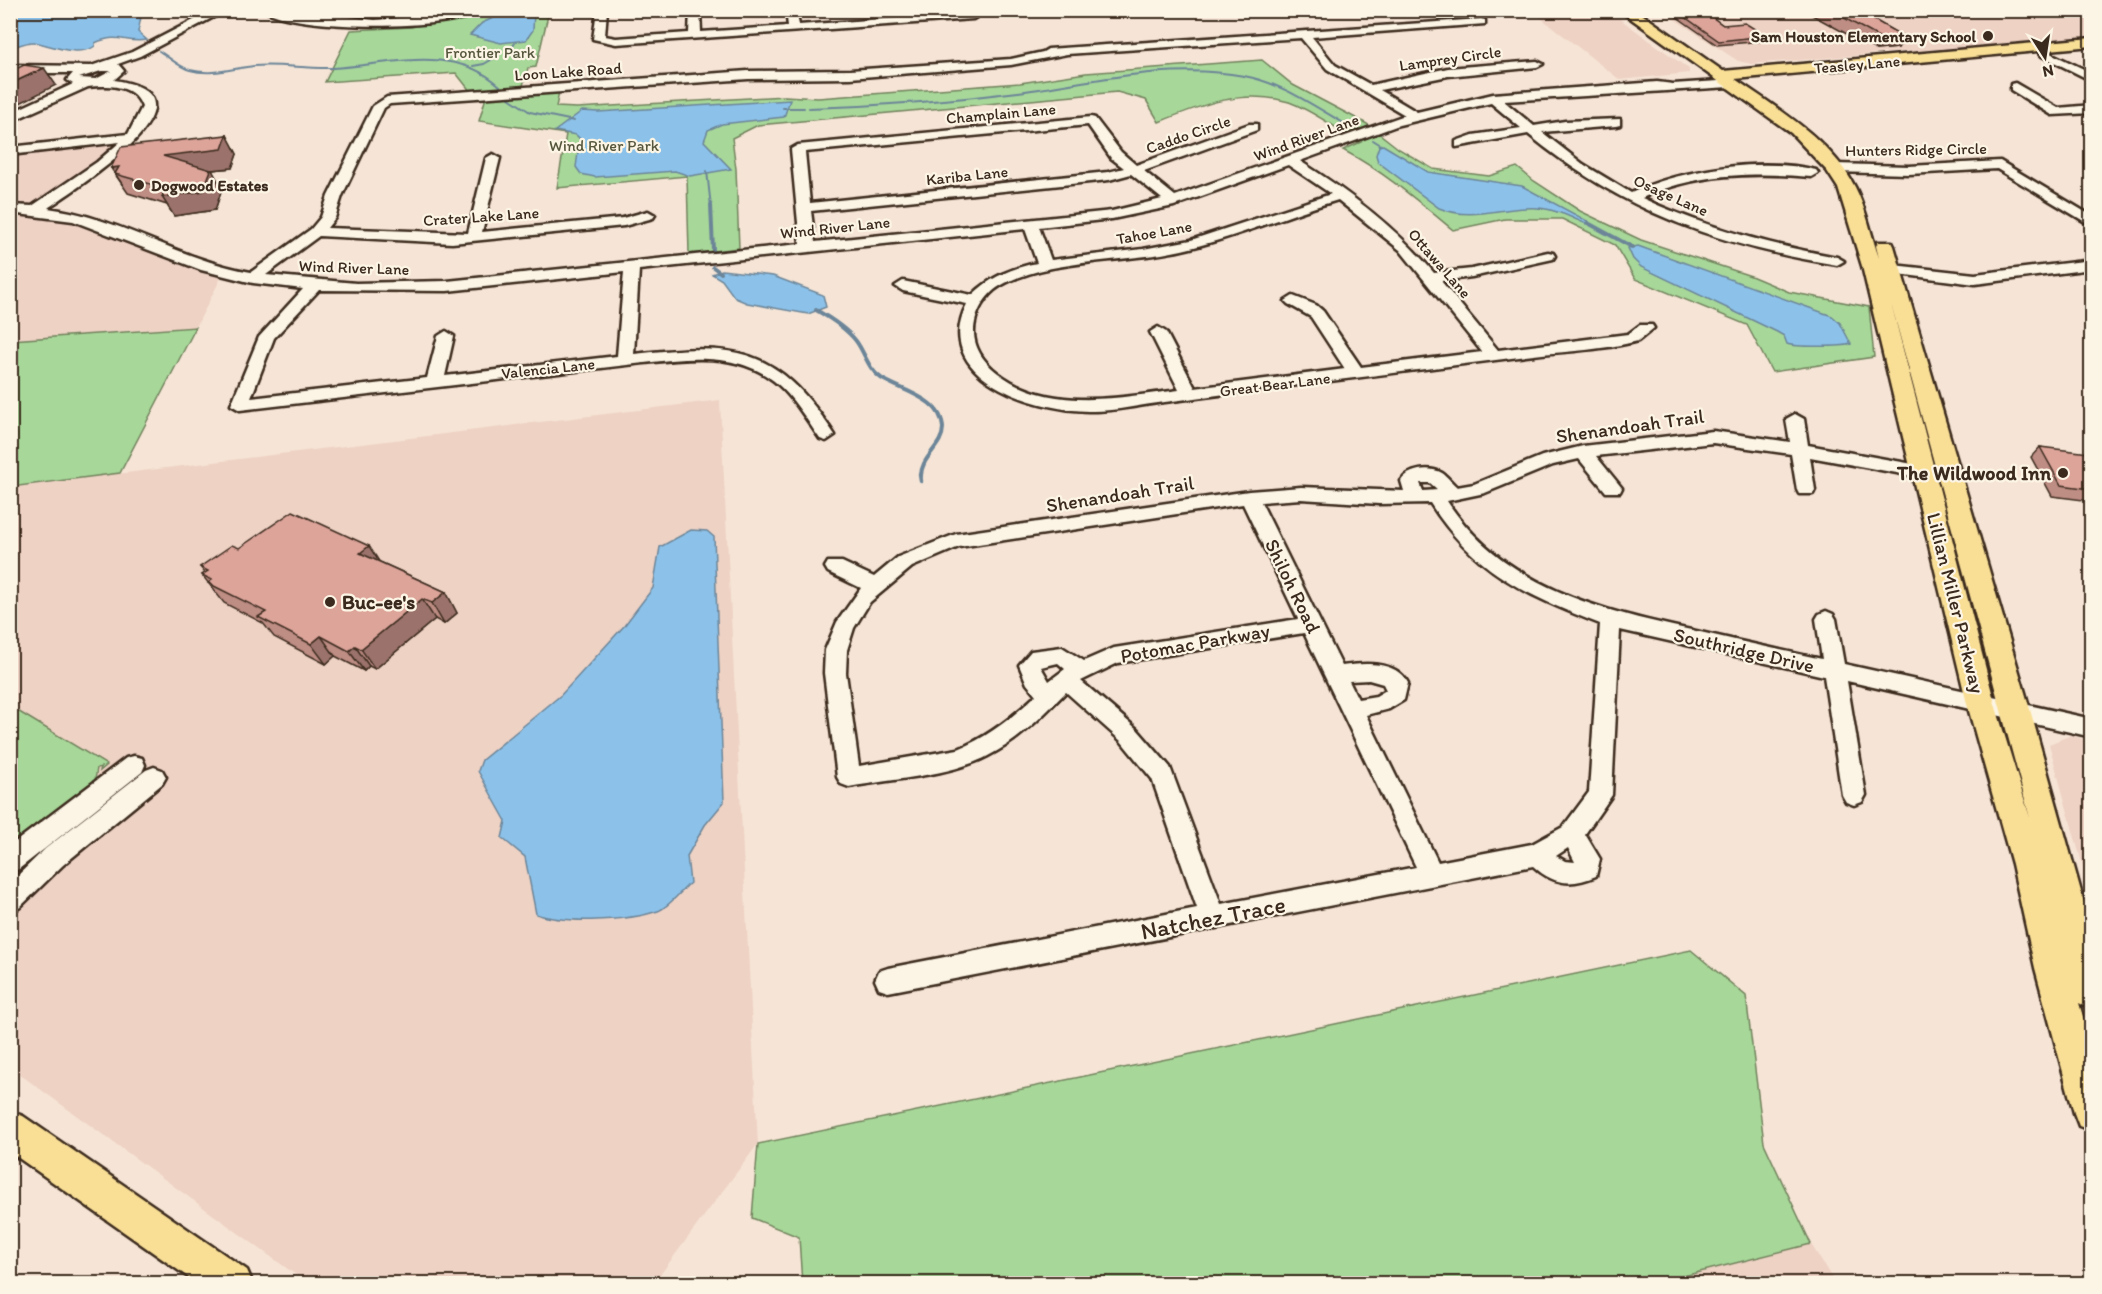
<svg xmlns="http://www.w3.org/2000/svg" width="2102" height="1294" viewBox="0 0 2102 1294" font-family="Itim,sans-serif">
	<rect width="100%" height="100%" fill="#f6e5d6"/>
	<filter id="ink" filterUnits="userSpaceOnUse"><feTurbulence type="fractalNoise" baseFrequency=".0167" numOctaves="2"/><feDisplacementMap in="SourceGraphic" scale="12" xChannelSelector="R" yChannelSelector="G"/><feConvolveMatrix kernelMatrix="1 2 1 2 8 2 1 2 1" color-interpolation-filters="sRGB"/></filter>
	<g filter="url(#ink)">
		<path fill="#eed2c4" d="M1532 11H1609L1689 69V73L1620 80Z
			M1662 11H2091V42L1924 58 1911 51 1751 64 1738 61Z
			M133 137 36 209 52 212 224 272 196 327 11 340V151Z
			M720 400 758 1144 654 1283H307L11 1068V487Z
			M2071 735 2091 742V896L2049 744Z
			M1811 1244 1835 1283 1652 1284Z"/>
		<path fill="#a7d899" stroke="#71815c" stroke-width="1.5" d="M494 11H549L536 67 528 68 522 89 471 92 456 73 325 82 351 30 411 27Z
			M1262 60 1293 85 1367 124 1399 149 1433 169 1489 176 1517 167 1534 181 1580 211 1641 240 1751 276 1789 292 1869 307 1874 357 1772 372 1747 325 1635 279 1615 245 1562 219H1505L1453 230C1418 201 1383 171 1343 150L1361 142C1339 131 1312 110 1289 102 1243 88 1201 105 1159 122L1146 100 1117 92 758 125 732 138 736 169 739 248 689 254 687 176 557 188 566 134 479 121 486 97 559 92 556 107 577 108 785 96 818 98 1020 83 1086 73Z
			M196 327 120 473 11 487V340Z
			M11 707 107 765 100 771 101 767 97 768 95 780 11 845Z
			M1691 950 1746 996 1764 1143 1811 1244 1652 1284H802L799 1237 752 1218 758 1144Z"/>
		<path fill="#8cc2ea" stroke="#6c8598" stroke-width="1.5" d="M11 10 132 11 141 17 138 32 147 40C125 44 119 32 95 43V46C79 58 51 45 34 42 28 41 17 46 11 48Z
			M509 11H534L533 30 526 40 501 43 470 35 482 23Z
			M790 100 784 117 722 124 708 130 704 141 731 169 690 176 675 171 595 177 581 174 576 167 580 139 576 135 555 131 582 111 598 112Z
			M1383 145 1428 172 1522 186 1589 222 1586 224C1571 217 1555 209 1537 208 1503 206 1473 222 1439 208L1378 162 1376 155 1379 146Z
			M1638 246 1832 316 1840 323 1851 344C1843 347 1794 347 1787 344L1784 336 1777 332 1641 267 1633 259 1628 248Z
			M722 270 773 276 823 295 826 307 808 314 747 303 735 298 722 280 712 274Z
			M691 530 707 531 714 537 724 802 705 825 687 856 690 883C681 891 669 907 658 911 628 921 565 924 536 914L525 857 502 838 506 821 478 771 482 760 561 695 624 626 653 588 660 547Z"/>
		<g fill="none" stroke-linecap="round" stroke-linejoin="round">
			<path stroke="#6c8598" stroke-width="2" d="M513 46 515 43
				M159 51C169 57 179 67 190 70 211 76 234 68 254 66 280 64 307 69 333 68 390 65 453 43 500 86
				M473 66 484 64 498 56
				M509 98 530 112 574 121
				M783 108H804
				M809 108C879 106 948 101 1018 92 1091 82 1170 62 1244 76 1284 83 1319 110 1354 129
				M1373 140 1381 145
				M707 171 711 207"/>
			<path stroke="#6c8598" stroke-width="4" d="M711 205 713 250
				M1588 223 1632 247
				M713 267 721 273
				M816 310C830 318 846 328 856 341 865 353 868 369 881 378 901 391 942 398 943 428 943 447 920 457 921 477"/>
			<path stroke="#6c8598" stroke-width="4.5" d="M920 475 921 481"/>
			<defs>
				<path id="minor" d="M213 10H227L140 56 118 64 124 71 114 80C224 96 76 188 48 208 119 217 180 260 251 272L311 229 321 217 328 196 373 106 387 97 748 71 850 70 1011 59 1043 52 1048 49 1481 19 1485 20V24L1312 37 1335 65 1371 85 1448 68 1537 61 1543 64 1537 67 1448 76 1380 90 1417 112 1493 94 1657 82 1673 84 1734 80V86L1730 87 1504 101 1534 126 1565 121 1620 119V125L1616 126 1542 132 1583 164 1631 193C1681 169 1761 157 1816 170L1818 173 1811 177C1753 172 1696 173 1642 198 1705 227 1769 245 1837 257L1844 261 1837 265C1719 246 1622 211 1528 134L1456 147V141L1473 135 1521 128 1491 103 1399 125 1300 161C1349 192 1397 228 1434 273L1472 269 1548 252 1553 253 1555 256 1553 259 1472 277 1441 281 1498 350 1628 334 1640 325H1652L1654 328 1638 341C1604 350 1568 351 1534 355 1463 364 1392 373 1322 382 1270 389 1217 395 1165 402 1140 405 1113 412 1088 411 1033 410 930 377 967 304L903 291 895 286 903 281 972 295C991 277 1011 268 1037 263L1025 229 639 270 634 354C736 343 776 345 835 435L826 441 820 439C806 419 793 396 774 381 737 352 687 358 644 363L240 410 231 405 259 337 303 289 253 283 201 270 73 221 10 213V205L32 206 97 162 120 142 10 155V147L128 134 142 107C134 84 108 85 88 87L10 122V113L73 84 67 80 73 73H10V65L91 66 132 52ZM1301 38 1327 69 1405 115 1175 196 1144 171 1257 130V124H1249L1136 165 1121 152 1095 118 1091 117 798 145 791 149 800 244 447 281 356 283 266 275 319 236 452 243 624 226 653 218 655 215 648 211 623 218 482 232 500 158 493 154 486 158 468 233 327 228 335 218 342 196 384 108 390 104 748 79 850 78 1011 65 1067 54ZM101 71H111L96 79 79 78ZM1088 125 1111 158 1124 168 1108 172 810 203 805 152ZM1288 165 1331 194 1191 240 1143 249 1051 260 1039 227 1112 219 1174 206ZM1131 174 1162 199 1112 211 815 242 811 211 1109 180ZM1338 200 1400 250 1482 352 1361 367 1323 311 1316 305 1293 296 1285 301 1288 304 1311 317 1345 369 1195 388 1166 332 1158 327 1150 332 1179 390C1119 397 1051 413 998 373 985 363 974 349 974 332 974 314 985 295 1000 286 1049 258 1127 263 1182 250 1236 238 1286 215 1338 200ZM624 272 617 356 445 376 454 336 446 331 438 336 427 378 251 398 274 338 319 290 447 291Z
					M264 10H289L375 20 486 10C455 31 295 31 264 10Z
					M597 10H607L605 36 616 38 689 33 690 10H700L701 32 788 26 786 10H796L799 25 967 13V10H977L978 16 973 19 616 44 593 39Z
					M2046 51 2092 73V81L2042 56 2040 54Z
					M2015 83 2058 108 2092 105V113L2052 115 2011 90V84Z
					M2000 161 2092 216V226L1997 169 1909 174 1834 172 1827 168 1834 164 1909 166Z
					M2092 260V269L1975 284 1875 271 1868 267 1875 263 1975 274Z
					M1795 414 1804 419 1808 445 1924 466 1933 472 1924 478 1810 457 1815 490 1813 494H1799L1797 490 1791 454 1713 443 1596 456 1622 488 1620 492H1606L1579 459 1553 465 1485 493 1447 501C1503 587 1602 611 1696 631 1738 641 1780 650 1822 659L1816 619 1819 614 1826 611 1833 614 1836 619 1844 664 2092 719V737L1847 681 1866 795 1862 802 1854 805 1846 802 1842 795 1824 676 1620 630 1612 795 1585 834 1600 859 1596 876C1571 887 1552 884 1533 866L888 992 879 989 875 980 879 971 888 968 1197 908 1152 779 1121 741 1066 692C1042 716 1019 741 988 756 950 776 892 779 849 787L841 784 837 777 824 673 825 650 837 622 861 588 828 572 825 567 828 562H842L874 577 898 557 956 534 1249 491 1301 487 1404 491 1401 481C1408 469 1430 466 1442 473 1447 476 1452 483 1457 487L1474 484 1542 456 1583 446 1713 431 1790 442 1786 419ZM1420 483H1430L1438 490 1423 491ZM1301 499 1379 504 1430 503C1474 572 1526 595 1600 624L1589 792 1563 827 1532 844 1438 862 1366 715 1389 709 1404 700 1408 683C1396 660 1363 663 1342 666L1261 502ZM1243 504 1298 619 1114 648 1084 661 1062 647 1031 651 1019 665 1027 684 1036 695C1013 717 988 737 958 749L859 766 846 673 847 650 854 628 870 602 912 567 959 547ZM1304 633 1416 867 1221 904 1170 767 1137 729 1081 681 1118 663ZM1058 663 1065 669 1049 681 1041 667ZM1369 680 1383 684 1386 690 1376 696 1358 699 1349 681ZM1568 848 1575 862 1565 861 1556 856Z
					M134 756 142 758 145 765 142 772 19 869 10 872V846L126 758Z
					M154 767 162 770 166 777 162 784 63 865 19 908 10 911V883L45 849 146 770Z"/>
				<path id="major" d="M1619 10H1636L1723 71 2092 38V46L1735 79C1778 109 1830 139 1855 187 1866 208 1871 235 1879 258L1876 246 1878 242H1892L1894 246 2031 713 2092 931V1010L2079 1003 2092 1047V1131L2079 1126 2074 1113 2035 968 2012 864 1967 704 1862 266 1838 188 1827 171 1791 133ZM1891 303 2030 818 1995 704Z
					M10 1111 23 1116 247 1270 253 1284H198L10 1152Z"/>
			</defs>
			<use href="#minor" stroke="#3b2a1e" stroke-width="5"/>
			<use href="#major" stroke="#3b2a1e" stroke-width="5"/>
			<use href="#minor" fill="#fcf5e5" fill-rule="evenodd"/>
			<use href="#major" fill="#f9df96" fill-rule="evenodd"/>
		</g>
		<path fill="#be8d84" stroke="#3b2a1e" stroke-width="1.5" d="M1667 10H1702L1723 25 1766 36 1764 41 1717 45Z
			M1803 10H1857L1904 37 1898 48 1876 50Z
			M227 135 237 154 232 168 212 170 222 189 215 210 174 216 167 205 128 193 111 168Z
			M2040 447 2091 457V501L2052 496 2031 457Z
			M239 548 380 562 446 592 457 613 444 624 435 619 375 669 369 666 364 671 335 656 326 664 274 637 263 623 224 603 202 575 205 573 200 567Z"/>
		<path fill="#9b736c" stroke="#3b2a1e" stroke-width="1.5" d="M1904 37 1898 48 1876 50 1882 39Z
			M44 68 56 85 10 108V84Z
			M227 135 237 154 232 168 212 170 222 189 215 210 174 216 162 197 203 191 163 156Z
			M119 167 115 174 124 187 111 168Z
			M369 546 382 566 360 553Z
			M446 592 457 613 444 624 432 603Z
			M422 599 435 619 375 669 361 649Z
			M321 636 335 656 326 664 311 644Z
			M355 646 369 666 364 671 349 651Z"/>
		<path fill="#dda49a" stroke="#3b2a1e" stroke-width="1.5" d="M1675 10H1702L1723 25 1745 23 1766 36 1719 41Z
			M1830 10H1857L1904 37 1882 39Z
			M24 65 44 68 10 84V67L18 68Z
			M227 135 222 149 163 156 211 170 203 191 162 197 165 188 115 174 119 167 111 168 121 147Z
			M2040 447 2089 453 2091 457V489L2061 485Z
			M293 511 369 546 360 553 446 592 432 603 422 599 361 649 355 646 349 651 321 636 311 644 258 617 266 612 208 583 212 580 202 575 208 571 200 567 232 545 239 548Z"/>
	</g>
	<g fill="#3b2a1e" stroke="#fcf5e5" stroke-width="2">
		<circle cx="1988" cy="36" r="6"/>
		<circle cx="139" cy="185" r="6"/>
		<circle cx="2063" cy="473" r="6"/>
		<circle cx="330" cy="602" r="6"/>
	</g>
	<g text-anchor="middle" stroke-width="4.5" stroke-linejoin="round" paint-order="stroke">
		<g font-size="16" font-weight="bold" fill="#3b2a1e" stroke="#fcf5e5" text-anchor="end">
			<text x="1976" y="42">Sam Houston Elementary School</text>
			<text x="151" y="191" text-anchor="start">Dogwood Estates</text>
		</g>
		<g font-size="16" fill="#56563d" stroke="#fcf5e5">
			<text x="490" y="58">Frontier Park</text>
			<text x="604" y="151">Wind River Park</text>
		</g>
		<g font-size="16" fill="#3b2a1e" stroke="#fcf5e5">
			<text transform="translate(1450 58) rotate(-8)" y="6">Lamprey Circle</text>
			<text transform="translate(1857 64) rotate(-5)" y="6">Teasley Lane</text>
			<text transform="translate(568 71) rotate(-4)" y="6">Loon Lake Road</text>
			<text transform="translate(1001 113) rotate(-5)" y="6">Champlain Lane</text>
			<text transform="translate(1188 134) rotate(-19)" y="6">Caddo Circle</text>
			<text transform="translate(1306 137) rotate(-20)" y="6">Wind River Lane</text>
			<text transform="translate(1916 149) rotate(-1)" y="6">Hunters Ridge Circle</text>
			<text transform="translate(967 175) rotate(-6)" y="6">Kariba Lane</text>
			<text transform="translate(1671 195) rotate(24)" y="6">Osage Lane</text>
			<text transform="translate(481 216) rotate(-4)" y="6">Crater Lake Lane</text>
			<text transform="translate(835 227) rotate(-6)" y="6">Wind River Lane</text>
			<text transform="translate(1154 232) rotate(-10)" y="6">Tahoe Lane</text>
			<text transform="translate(1440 263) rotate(49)" y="6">Ottawa Lane</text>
			<text transform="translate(354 267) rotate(2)" y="6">Wind River Lane</text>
			<text transform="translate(548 368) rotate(-6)" y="6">Valencia Lane</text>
			<text transform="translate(1275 384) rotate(-7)" y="6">Great Bear Lane</text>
		</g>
		<g font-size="20" fill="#3b2a1e" stroke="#fcf5e5">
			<text transform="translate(1630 426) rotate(-8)" y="7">Shenandoah Trail</text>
			<text transform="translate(1120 494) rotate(-9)" y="7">Shenandoah Trail</text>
			<text transform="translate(1293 586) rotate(64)" y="7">Shiloh Road</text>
			<text transform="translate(1956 603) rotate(76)" y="7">Lillian Miller Parkway</text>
			<text transform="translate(1195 643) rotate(-10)" y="7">Potomac Parkway</text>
			<text transform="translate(1744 650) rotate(13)" y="7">Southridge Drive</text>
		</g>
		<g font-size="20" font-weight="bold" fill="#3b2a1e" stroke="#fcf5e5" text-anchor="end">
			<text x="2051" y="480">The Wildwood Inn</text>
			<text x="342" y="609" text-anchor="start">Buc-ee's</text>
		</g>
		<g font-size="24" fill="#3b2a1e" stroke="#fcf5e5">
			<text transform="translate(1213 918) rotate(-11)" y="8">Natchez Trace</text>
		</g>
	</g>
	<rect width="2102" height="1294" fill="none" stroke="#fcf5e5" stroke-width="36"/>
	<rect x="18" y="18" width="2066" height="1258" fill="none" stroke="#3b2a1e" stroke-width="2" filter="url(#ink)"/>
	<g transform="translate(2045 57) rotate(168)" stroke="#fcf5e5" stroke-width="4.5" paint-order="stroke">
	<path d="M0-4.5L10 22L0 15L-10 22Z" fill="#3b2a1e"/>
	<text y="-9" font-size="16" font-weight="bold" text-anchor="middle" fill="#3b2a1e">N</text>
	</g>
</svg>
